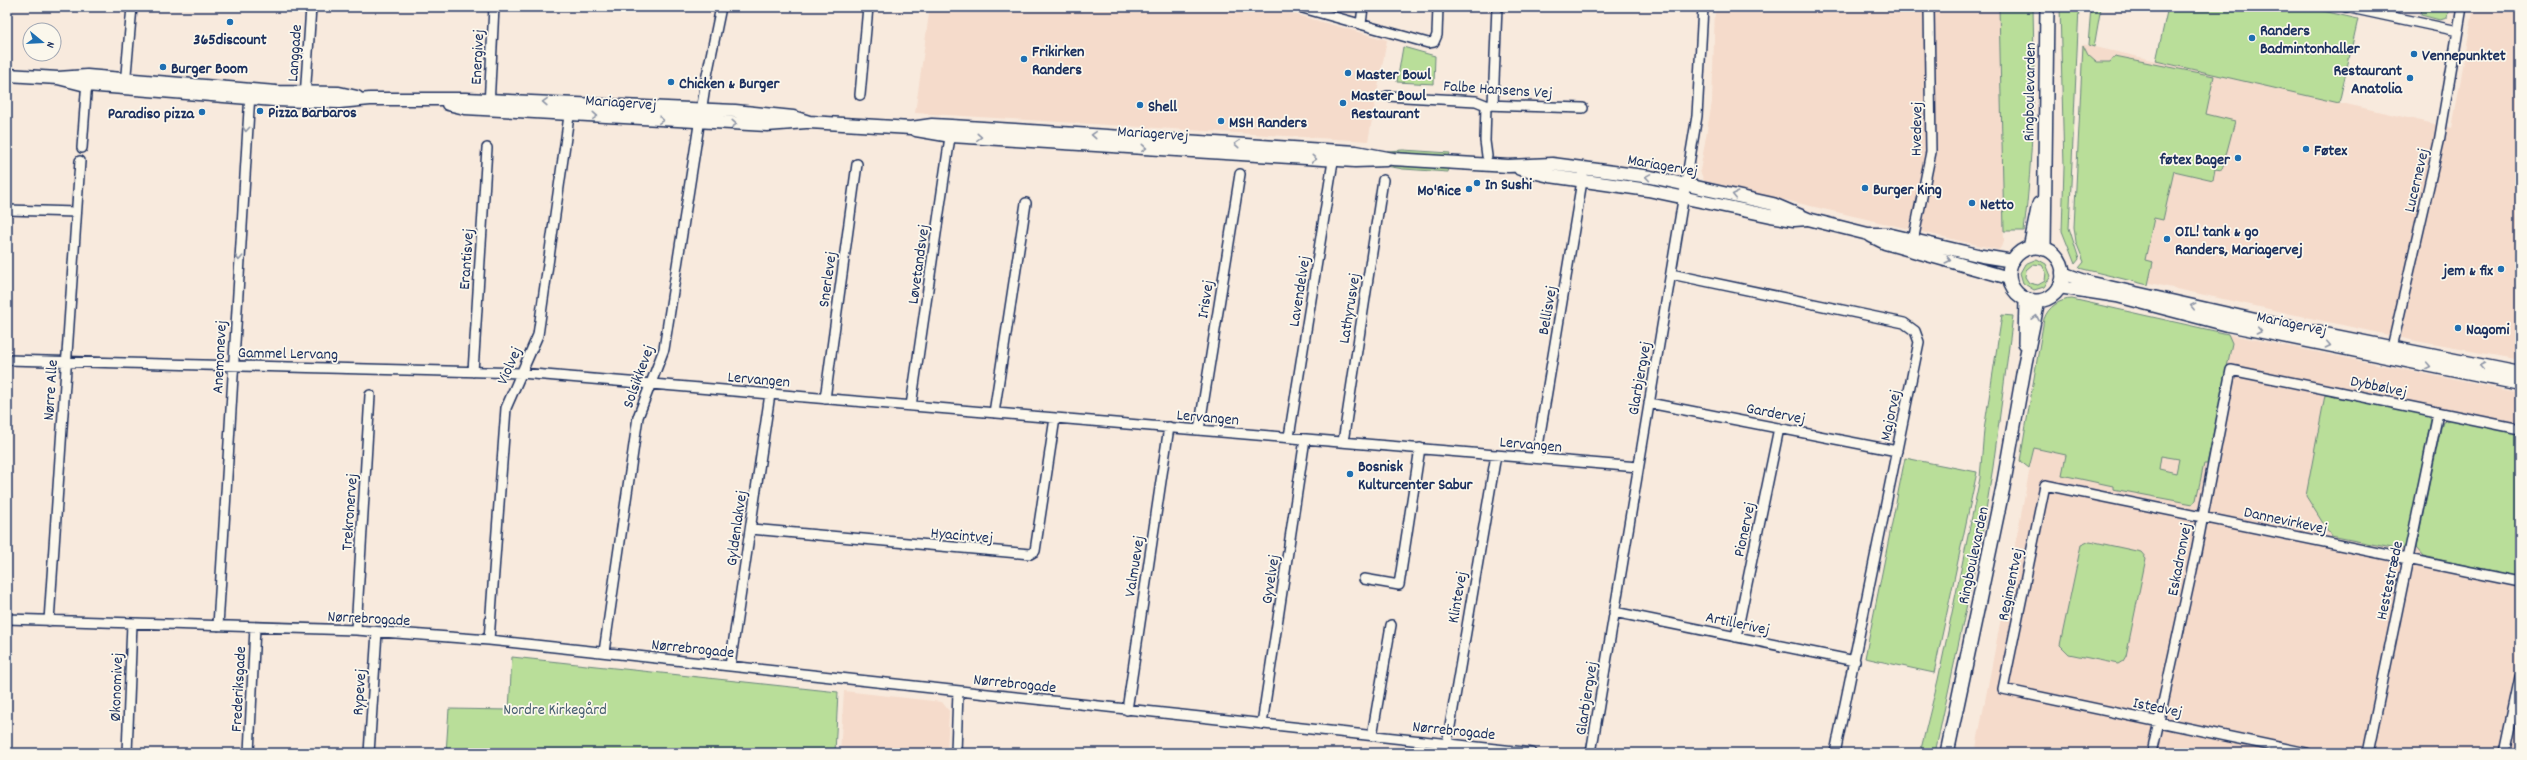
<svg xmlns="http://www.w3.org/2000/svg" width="2527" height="760" viewBox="0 0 2527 760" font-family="Dekko,sans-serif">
	<rect width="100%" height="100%" fill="#f8eadd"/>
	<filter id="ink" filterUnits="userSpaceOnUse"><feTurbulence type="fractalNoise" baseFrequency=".025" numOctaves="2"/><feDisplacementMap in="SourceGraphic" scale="8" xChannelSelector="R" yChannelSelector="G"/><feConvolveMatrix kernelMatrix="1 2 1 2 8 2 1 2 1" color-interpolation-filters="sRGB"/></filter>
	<g filter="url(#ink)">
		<path fill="#f5dbcb" d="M930 7H1269L1387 40 1368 141 915 113Z
			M1715 7H1999L2004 242 1999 250 1704 181 1700 171 1712 102Z
			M2474 7H2520V360L2416 341 2085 269 2087 261 2076 225 2082 44 2452 128Z
			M2134 315 2520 393V753H1975L2049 369Z
			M844 691 942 702 949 711 947 753H840Z"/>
		<path fill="#b9de99" stroke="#6a867c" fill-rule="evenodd" d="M1999 7H2033C2035 82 2033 157 2024 231H2004Z
			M2060 7H2079L2069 228 2079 259 2075 264 2062 231 2064 167Z
			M2091 7H2101L2094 47 2088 45Z
			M2168 7H2306L2358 19 2339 103 2156 61Z
			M2422 7H2449L2447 18 2440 20 2421 15Z
			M2083 45 2088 55 2096 62H2110L2115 56 2214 76 2206 114 2235 121 2222 170 2215 169 2213 180 2174 171 2163 220 2154 218 2145 260 2153 262 2148 285 2079 268 2084 262 2076 242 2074 227Z
			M1403 47 1435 56 1434 84 1397 82Z
			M1403 150 1450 153 1449 157 1387 151Z
			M1389 164 1449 168 1448 172 1403 169 1386 166Z
			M2037 259 2046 264 2051 276 2044 287 2034 290 2023 283 2020 273 2025 264ZM2033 264 2042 265 2046 272 2045 281 2038 285 2029 283 2025 277 2026 270Z
			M2072 299 2228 334 2232 343 2207 464H2204L2196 500 2193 504 2113 489V486L2062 475 2066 455 2034 448 2029 468 2020 461 2044 319C2048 307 2060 299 2072 299ZM2161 456 2179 459 2176 473 2159 469Z
			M2002 315 2013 316 1993 467 1982 534 1935 753H1920L1938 680 1980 478 1984 430Z
			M2325 395 2426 414 2431 418 2407 543 2402 550 2331 536 2306 496Z
			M2451 419 2520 433V577L2423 556 2416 548 2441 428 2443 422Z
			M1905 458 1977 472 1934 673 1865 658Z
			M2090 541 2141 552 2146 558 2126 656 2123 661 2118 664 2069 654 2060 645 2081 545Z
			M512 657 838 692 835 753H446L449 709 509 710Z"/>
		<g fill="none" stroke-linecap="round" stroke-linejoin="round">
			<defs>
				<path id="minor" d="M1299 7 1428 43 1434 42 1437 35 1438 7
					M2346 7 2458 31
					M1361 24 1363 7
					M125 85 132 7
					M860 95 868 7
					M1387 96 1476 101 1486 105 1583 108
					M305 98 311 7
					M1486 105 1485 141 1487 156
					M1493 105 1497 7
					M489 106 494 7
					M82 148 87 80
					M7 210 76 212
					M1912 246 1931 152 1929 7
					M1671 274 1904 323 1915 331 1919 342 1835 753
					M2391 352 2439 142 2462 7
					M7 360 521 373 1638 467
					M473 372 487 148
					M825 399 857 164
					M1649 403 1897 451
					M911 406 951 130
					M994 413 1026 203
					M1199 430 1240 174
					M1289 437 1334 155
					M1343 442 1383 180
					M1536 458 1583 175
					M751 529 1030 554 1035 551 1055 418
					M1364 579 1399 585 1420 448
					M1614 612 1855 661
					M7 619 356 630 489 640 1532 753
					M49 621 80 161
					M218 626 250 93
					M356 630 370 395
					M1736 637 1779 428
					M489 640 506 408 538 335 570 109
					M604 652 638 417 664 349 706 80 721 7
					M730 666 770 394
					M1127 710 1169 427
					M1262 724 1305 439
					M1372 736 1391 625
					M1447 744 1496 455
					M127 753 132 623
					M249 753 255 627
					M369 753 377 632
					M956 753 958 691
					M1591 753 1697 116 1703 7
					M2152 753 2196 552 2231 370 2520 429
					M2307 753 2003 689 2045 485 2520 582
					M2368 753 2438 413
					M2504 753 2520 677"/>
				<path id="tertiary" d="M7 75 58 78 87 76 276 92 339 93 357 97
					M58 78 86 85 274 100 339 102 370 99H465L735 111 793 117 809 122 911 128 932 125 951 126 1356 152 1393 159 1508 166 1552 164 1651 177 1773 204 1808 219 1868 234H1887L1982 256 2013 261
					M448 104 465 108 767 125 806 122
					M916 130 951 136 1355 161 1386 160
					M1520 169 1550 176 1648 190 1771 216 1794 220 1807 219
					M1871 236 1885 243 2009 278
					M2062 273 2091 283 2260 321 2520 373
					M2059 287 2117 296 2228 325 2520 384"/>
				<path id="secondary" d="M2009 274a27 27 0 1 1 54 0a27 27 0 1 1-54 0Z
					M2030 248 2039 204
					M2044 249 2047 7
					M2025 343 2026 299
					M1947 753 2003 487 2025 363 2038 301"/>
			</defs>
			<use href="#minor" stroke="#1b2f5e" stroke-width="12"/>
			<use href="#tertiary" stroke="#1b2f5e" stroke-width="15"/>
			<use href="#secondary" stroke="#1b2f5e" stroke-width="16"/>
			<use href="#minor" stroke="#fbf7ec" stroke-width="9"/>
			<use href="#tertiary" stroke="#fbf7ec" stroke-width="12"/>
			<use href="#secondary" stroke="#fbf7ec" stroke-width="13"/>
		</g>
		<defs><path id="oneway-chevron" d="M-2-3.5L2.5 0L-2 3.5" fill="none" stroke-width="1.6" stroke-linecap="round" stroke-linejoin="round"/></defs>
		<g stroke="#8b93a5">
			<use href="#oneway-chevron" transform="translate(545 102) rotate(-178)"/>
			<use href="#oneway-chevron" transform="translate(595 116) rotate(4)"/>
			<use href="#oneway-chevron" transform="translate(661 120) rotate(4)"/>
			<use href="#oneway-chevron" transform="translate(734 124) rotate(3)"/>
			<use href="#oneway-chevron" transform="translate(246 129) rotate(95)"/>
			<use href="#oneway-chevron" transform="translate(1094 135) rotate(-176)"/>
			<use href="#oneway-chevron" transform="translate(979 137) rotate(4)"/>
			<use href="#oneway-chevron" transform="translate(1237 144) rotate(-176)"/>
			<use href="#oneway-chevron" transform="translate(1144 148) rotate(4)"/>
			<use href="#oneway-chevron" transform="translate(1314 159) rotate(4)"/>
			<use href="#oneway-chevron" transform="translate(1648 177) rotate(-171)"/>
			<use href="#oneway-chevron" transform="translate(1735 195) rotate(-167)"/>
			<use href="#oneway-chevron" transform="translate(239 258) rotate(93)"/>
			<use href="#oneway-chevron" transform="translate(1948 260) rotate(14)"/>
			<use href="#oneway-chevron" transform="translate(2193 306) rotate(-167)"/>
			<use href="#oneway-chevron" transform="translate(2036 318) rotate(-78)"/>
			<use href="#oneway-chevron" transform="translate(2259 331) rotate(12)"/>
			<use href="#oneway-chevron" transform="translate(2328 345) rotate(12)"/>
			<use href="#oneway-chevron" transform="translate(2428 366) rotate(11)"/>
			<use href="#oneway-chevron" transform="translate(2482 366) rotate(-169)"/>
		</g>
	</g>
	<g fill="#1f6fb2" stroke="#fbf7ec" stroke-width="1.5">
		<circle cx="230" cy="22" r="4"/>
		<circle cx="2252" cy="38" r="4"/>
		<circle cx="2414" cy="54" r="4"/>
		<circle cx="1024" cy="59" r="4"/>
		<circle cx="163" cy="67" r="4"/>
		<circle cx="1348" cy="73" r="4"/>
		<circle cx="2410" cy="78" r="4"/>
		<circle cx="671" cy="82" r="4"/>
		<circle cx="1343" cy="103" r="4"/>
		<circle cx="1140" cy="105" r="4"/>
		<circle cx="260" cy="111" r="4"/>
		<circle cx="202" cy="112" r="4"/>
		<circle cx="1221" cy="121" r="4"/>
		<circle cx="2306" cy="149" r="4"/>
		<circle cx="2238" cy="158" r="4"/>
		<circle cx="1477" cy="183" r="4"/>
		<circle cx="1865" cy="188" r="4"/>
		<circle cx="1469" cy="189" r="4"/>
		<circle cx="1972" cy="203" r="4"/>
		<circle cx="2167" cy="239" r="4"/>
		<circle cx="2501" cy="269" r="4"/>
		<circle cx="2458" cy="328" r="4"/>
		<circle cx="1350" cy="474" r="4"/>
	</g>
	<g text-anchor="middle" stroke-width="3.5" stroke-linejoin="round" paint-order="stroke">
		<g font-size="16" font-weight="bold" fill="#1b2f5e" stroke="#fbf7ec" text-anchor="start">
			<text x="2260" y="35">Randers<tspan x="2260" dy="18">Badmintonhaller</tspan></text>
			<text x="230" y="44" text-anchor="middle">365discount</text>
			<text x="1032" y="56">Frikirken<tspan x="1032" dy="18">Randers</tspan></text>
			<text x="2422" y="60">Vennepunktet</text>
			<text x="171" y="73">Burger Boom</text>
			<text x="2402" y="75" text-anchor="end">Restaurant<tspan x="2402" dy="18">Anatolia</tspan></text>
			<text x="1356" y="79">Master Bowl</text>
			<text x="679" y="88">Chicken &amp; Burger</text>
			<text x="1351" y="100">Master Bowl<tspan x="1351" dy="18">Restaurant</tspan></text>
			<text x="1148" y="111">Shell</text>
			<text x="268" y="117">Pizza Barbaros</text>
			<text x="194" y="118" text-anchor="end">Paradiso pizza</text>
			<text x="1229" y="127">MSH Randers</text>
			<text x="2314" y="155">Føtex</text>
			<text x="2230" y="164" text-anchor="end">føtex Bager</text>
			<text x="1485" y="189">In Sushi</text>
			<text x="1873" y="194">Burger King</text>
			<text x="1461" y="195" text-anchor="end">Mo'Rice</text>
			<text x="1980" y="209">Netto</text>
			<text x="2175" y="236">OIL! tank &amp; go<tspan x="2175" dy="18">Randers, Mariagervej</tspan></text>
			<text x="2493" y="275" text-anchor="end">jem &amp; fix</text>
			<text x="2466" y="334">Nagomi</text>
			<text x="1358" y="471">Bosnisk<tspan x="1358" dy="18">Kulturcenter Sabur</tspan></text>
		</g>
		<g font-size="16" fill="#1b2f5e" stroke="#fbf7ec">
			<text transform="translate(293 53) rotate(-86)" y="6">Langgade</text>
			<text transform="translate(476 57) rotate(-87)" y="6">Energivej</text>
			<text transform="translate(1498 88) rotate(4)" y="6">Falbe Hansens Vej</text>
			<text transform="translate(2028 92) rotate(-89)" y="6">Ringboulevarden</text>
			<text transform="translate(621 101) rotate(4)" y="6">Mariagervej</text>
			<text transform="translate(1915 129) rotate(-89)" y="6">Hvedevej</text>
			<text transform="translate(1153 132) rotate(4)" y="6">Mariagervej</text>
			<text transform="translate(1663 164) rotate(10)" y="6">Mariagervej</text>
			<text transform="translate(2415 180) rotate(-77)" y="6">Lucernevej</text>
			<text transform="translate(465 259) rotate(-86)" y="6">Erantisvej</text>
			<text transform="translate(917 264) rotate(-82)" y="6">Løvetandsvej</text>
			<text transform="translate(826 279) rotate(-82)" y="6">Snerlevej</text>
			<text transform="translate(1298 291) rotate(-81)" y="6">Lavendelvej</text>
			<text transform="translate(1204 299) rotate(-81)" y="6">Irisvej</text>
			<text transform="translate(1348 308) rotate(-81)" y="6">Lathyrusvej</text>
			<text transform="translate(1546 310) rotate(-80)" y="6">Bellisvej</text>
			<text transform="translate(2292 322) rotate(12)" y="6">Mariagervej</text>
			<text transform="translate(288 352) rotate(1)" y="6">Gammel Lervang</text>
			<text transform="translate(218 357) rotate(-87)" y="6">Anemonevej</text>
			<text transform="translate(508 365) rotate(-66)" y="6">Violvej</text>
			<text transform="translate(637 376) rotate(-70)" y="6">Solsikkevej</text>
			<text transform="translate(759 378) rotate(5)" y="6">Lervangen</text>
			<text transform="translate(1638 378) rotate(-80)" y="6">Glarbjergvej</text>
			<text transform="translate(2379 385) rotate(12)" y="6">Dybbølvej</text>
			<text transform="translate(49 390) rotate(-86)" y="6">Nørre Alle</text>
			<text transform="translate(1776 412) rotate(11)" y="6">Gardervej</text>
			<text transform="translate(1889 415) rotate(-78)" y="6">Majorvej</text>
			<text transform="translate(1208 416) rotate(5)" y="6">Lervangen</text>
			<text transform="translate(1531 443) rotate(5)" y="6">Lervangen</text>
			<text transform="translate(348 512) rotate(-86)" y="6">Trekronervej</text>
			<text transform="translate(2286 519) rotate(12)" y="6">Dannevirkevej</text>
			<text transform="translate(735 528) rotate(-82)" y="6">Gyldenlakvej</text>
			<text transform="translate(1743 529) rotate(-78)" y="6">Pionervej</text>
			<text transform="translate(962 534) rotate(5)" y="6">Hyacintvej</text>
			<text transform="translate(1972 555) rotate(-78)" y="6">Ringboulevarden</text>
			<text transform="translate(2178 559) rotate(-79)" y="6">Eskadronvej</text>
			<text transform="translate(1133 566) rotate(-81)" y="6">Valmuevej</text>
			<text transform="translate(1269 579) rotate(-81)" y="6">Gyvelvej</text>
			<text transform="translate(2388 580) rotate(-78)" y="6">Hestestræde</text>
			<text transform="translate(2009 584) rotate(-78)" y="6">Regimentvej</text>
			<text transform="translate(1456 597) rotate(-80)" y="6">Klintevej</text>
			<text transform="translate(369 617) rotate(3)" y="6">Nørrebrogade</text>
			<text transform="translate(1738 622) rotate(12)" y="6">Artillerivej</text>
			<text transform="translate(693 647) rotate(6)" y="6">Nørrebrogade</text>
			<text transform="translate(1015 682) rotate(6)" y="6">Nørrebrogade</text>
			<text transform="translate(115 687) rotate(-88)" y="6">Økonomivej</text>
			<text transform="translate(237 689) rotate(-87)" y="6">Frederiksgade</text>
			<text transform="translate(358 692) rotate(-86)" y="6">Rypevej</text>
			<text transform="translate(1585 698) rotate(-81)" y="6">Glarbjergvej</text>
			<text transform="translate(2158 706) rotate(12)" y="6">Istedvej</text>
			<text transform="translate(1454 729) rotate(6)" y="6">Nørrebrogade</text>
		</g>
		<g font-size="16" fill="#425b6d" stroke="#fbf7ec">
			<text x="555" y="714">Nordre Kirkegård</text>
		</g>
	</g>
	<rect width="2527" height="760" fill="none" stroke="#fbf7ec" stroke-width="24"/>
	<rect x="12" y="12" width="2503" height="736" fill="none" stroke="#1b2f5e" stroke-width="1.5" filter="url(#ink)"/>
	<g transform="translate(42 42) rotate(108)"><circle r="19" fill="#fbf7ec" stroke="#a1a7b3"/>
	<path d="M0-3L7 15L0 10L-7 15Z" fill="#1f6fb2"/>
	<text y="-6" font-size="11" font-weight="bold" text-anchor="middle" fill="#1b2f5e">N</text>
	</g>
</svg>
